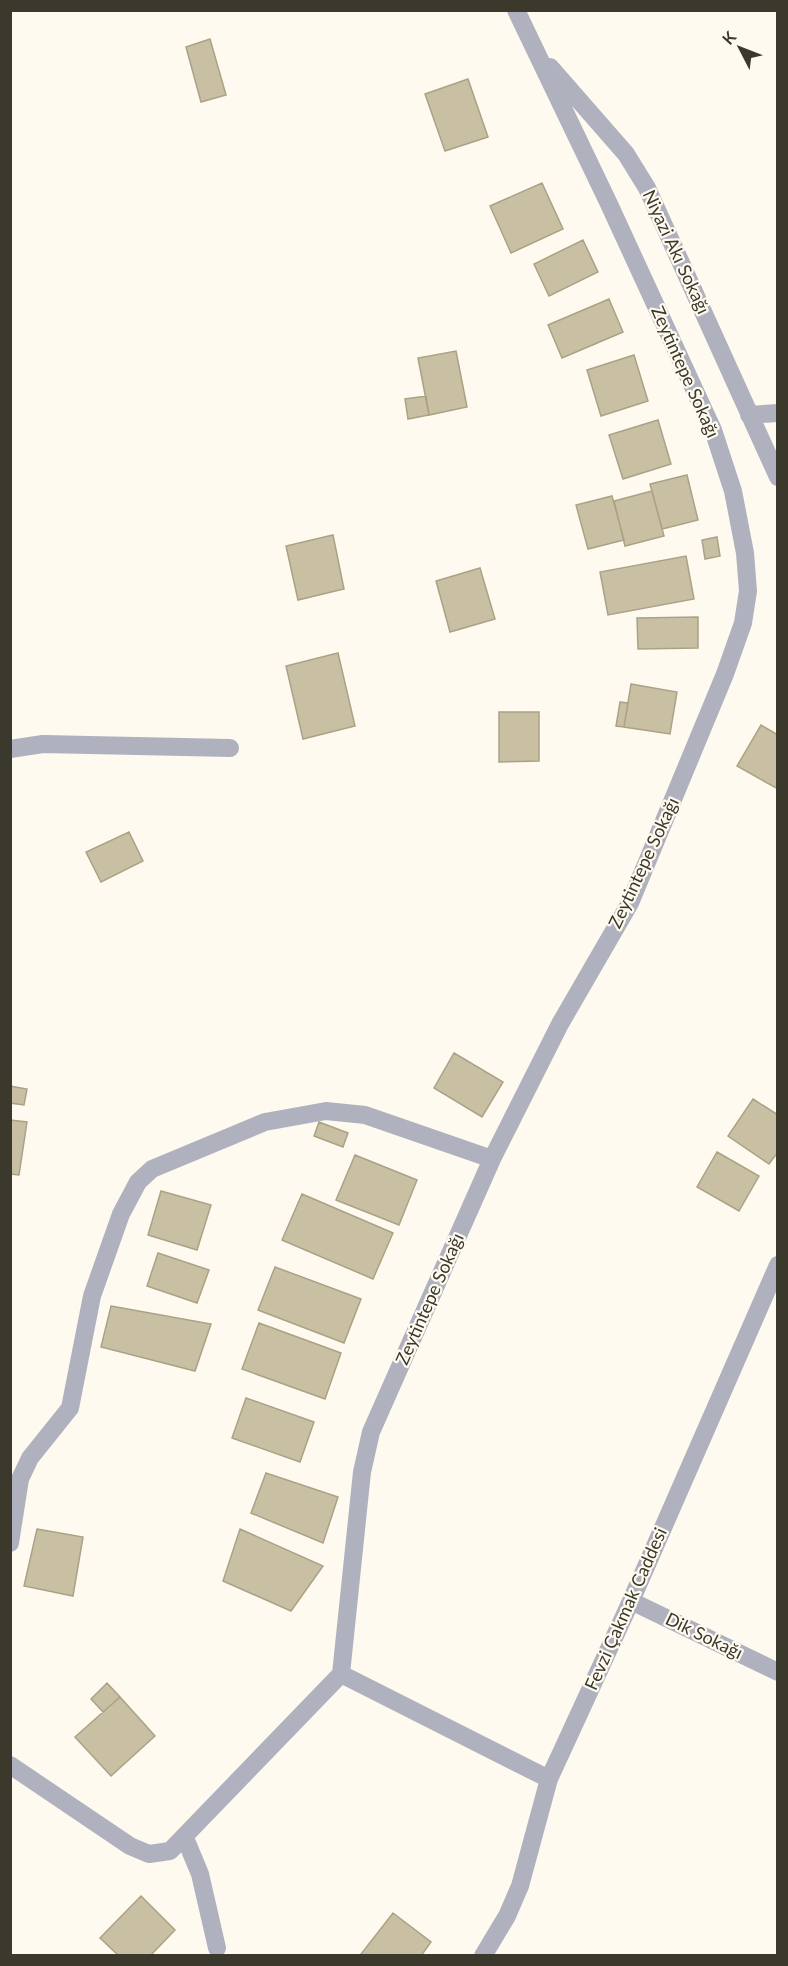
<svg xmlns="http://www.w3.org/2000/svg" width="788" height="1966" viewBox="0 0 788 1966" font-family="Lato,sans-serif">
	<rect width="100%" height="100%" fill="#fefaef"/>
	<path fill="#c9bfa3" stroke="#aba286" stroke-width="1.5" d="M210 39 226 95 201 102 186 47Z
		M468 79 488 137 445 151 425 94Z
		M542 183 563 229 511 253 490 206Z
		M583 240 598 272 549 296 534 264Z
		M609 299 623 332 562 358 548 325Z
		M456 351 467 407 429 415 418 358Z
		M634 355 648 401 601 416 587 370Z
		M426 396 429 415 408 419 405 399Z
		M658 420 671 464 623 479 609 435Z
		M687 475 698 520 662 529 650 484Z
		M652 491 664 536 625 546 614 501Z
		M612 496 624 540 588 549 576 505Z
		M333 535 344 589 298 600 286 546Z
		M717 537 720 556 705 559 702 540Z
		M686 556 694 599 608 615 600 572Z
		M480 568 495 619 450 632 436 581Z
		M698 617V648L638 649 637 618Z
		M338 653 355 726 303 739 286 666Z
		M631 684 677 692 670 734 624 727Z
		M620 702 628 703 624 727 616 726Z
		M499 712H539V761L499 762Z
		M761 725 778 735V789L737 766Z
		M129 832 143 861 101 882 86 852Z
		M454 1053 503 1082 482 1117 434 1088Z
		M10 1086 27 1089 24 1105 10 1103Z
		M753 1099 778 1115V1152L769 1164 728 1136Z
		M10 1120 27 1122 19 1175 10 1174Z
		M319 1122 348 1133 343 1147 314 1136Z
		M717 1152 759 1176 739 1211 697 1187Z
		M355 1155 417 1180 399 1225 336 1200Z
		M161 1191 211 1205 197 1250 148 1235Z
		M302 1194 393 1233 373 1279 282 1240Z
		M158 1253 209 1270 197 1303 147 1286Z
		M275 1267 361 1299 344 1343 258 1310Z
		M111 1306 211 1324 195 1371 101 1347Z
		M259 1323 341 1353 325 1399 242 1369Z
		M246 1398 314 1422 300 1462 232 1438Z
		M266 1473 338 1497 323 1543 251 1513Z
		M37 1529 83 1537 73 1596 24 1586Z
		M240 1529 323 1566 291 1611 223 1581Z
		M107 1683 120 1697 103 1712 91 1699Z
		M120 1697 155 1736 111 1776 75 1737Z
		M141 1896 175 1930 150 1956H119L100 1938Z
		M393 1913 431 1942 421 1956H364L361 1954Z"/>
	<g fill="none" stroke-linecap="round" stroke-linejoin="round">
		<path stroke="#afb2be" stroke-width="18" d="M550 67 626 154 647 188 778 477
			M749 415 778 413
			M10 749 43 744 230 748
			M10 1543 20 1479 30 1458 70 1408 92 1296 121 1214 138 1182 152 1169 265 1122 326 1111 365 1115 492 1159
			M631 1601 778 1672
			M341 1674 362 1472 371 1432 492 1159 560 1024 630 903 725 674 743 623 748 591 745 553 733 491 713 430 609 204 516 10
			M341 1674 549 1779
			M10 1765 130 1846 149 1854 170 1851 341 1674
			M185 1838 200 1874 217 1948
			M483 1956 507 1916 520 1886 549 1779 631 1601 778 1265"/>
	</g>
	<g text-anchor="middle" stroke-width="4.5" stroke-linejoin="round" paint-order="stroke">
		<g font-size="18" fill="#3b382c" stroke="#fefaef">
			<text transform="translate(676 252) rotate(65)" y="6">Niyazi Akı Sokağı</text>
			<text transform="translate(685 372) rotate(66)" y="6">Zeytintepe Sokağı</text>
			<text transform="translate(644 863) rotate(-65)" y="6">Zeytintepe Sokağı</text>
			<text transform="translate(430 1299) rotate(-66)" y="6">Zeytintepe Sokağı</text>
			<text transform="translate(626 1609) rotate(-66)" y="6">Fevzi Çakmak Caddesi</text>
			<text transform="translate(704 1636) rotate(26)" y="6">Dik Sokağı</text>
		</g>
	</g>
	<rect width="788" height="1966" fill="none" stroke="#3b382c" stroke-width="24"/>
	<g transform="translate(740 48) rotate(312)" stroke="#fefaef" stroke-width="4.5" paint-order="stroke">
	<path d="M0-4.5L10 22L0 15L-10 22Z" fill="#3b382c"/>
	<text y="-9" font-size="16" font-weight="bold" text-anchor="middle" fill="#3b382c">K</text>
	</g>
</svg>
